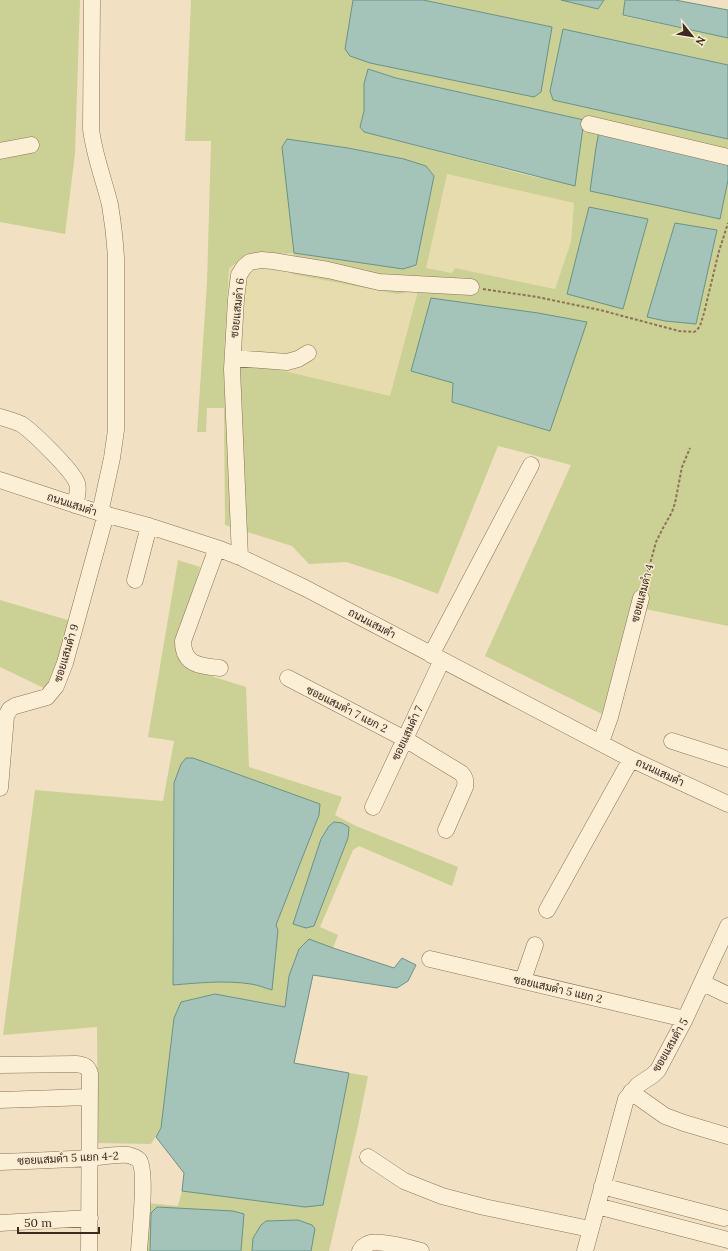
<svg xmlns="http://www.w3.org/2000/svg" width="728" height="1251" viewBox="0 0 728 1251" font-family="Lora,Sarabun,serif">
	<rect width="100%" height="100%" fill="#f1e1c2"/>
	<path fill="#e7dcae" d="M446 174 574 203 571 242 555 289 455 268 452 273 425 268Z
		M294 253 292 274 418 291 390 397 224 357 229 268 247 256Z"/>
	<path fill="#cbd095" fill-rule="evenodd" d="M0 0H80L75 154 65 234 0 222Z
		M191 0H353L345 49 552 27 423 0H561L598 9 604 0H625L623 16 728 38V65L563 29 550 91 553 100 728 139V149L590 190 719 219 728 180V626L645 609 630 607 602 714 485 656 571 465 498 446 438 594 396 578 346 562 309 564 292 546 225 525 224 408H207L206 432H197L207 283 211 141H185ZM368 69 396 78 584 120 579 161 575 185 531 176 364 132 360 127 364 111V84ZM287 139 348 148 404 159 416 265 403 269 294 253ZM447 174 574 203 571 242 555 289 455 268 452 273 426 268ZM293 253 292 274 397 294 418 291 390 396 224 357 229 268 247 256ZM453 383 550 431 452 402Z
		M178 560 200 567 181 635 192 670 246 687 249 767 342 797 335 815 356 826 458 867 452 886 359 846 353 850 320 927 338 935 333 948 309 939 289 976 285 1007 215 994 181 1002 174 1018 161 1128 151 1144 98 1143 97 1027 3 1035 35 790 163 801 174 741 148 737ZM193 758 320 804 319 815 276 925 272 990C265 988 258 985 251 984 225 980 198 983 173 985L174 783 181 764ZM348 838 314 925 306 928Z
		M0 600 71 621 55 676 46 689 0 667Z
		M349 1073 368 1076 358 1126 329 1251H311L315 1229 253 1238 252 1251H241L244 1214 151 1213 150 1251H145L148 1203 178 1206 182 1191 305 1207 323 1205Z"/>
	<path fill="#a4c3b9" stroke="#6a9287" d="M353 0H423L552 27 541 92 534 97 370 63 350 56 345 49Z
		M561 0H604L598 9Z
		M625 0H675L728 10V38L623 15Z
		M563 29 728 65V139L553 100 550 91Z
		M368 69 396 78 584 120 575 186 364 132 360 127 364 111V84Z
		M601 122 728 149V180L720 219 590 191 596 147Z
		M287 139 348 148 404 159 426 166 434 176 416 265 403 269 294 253 282 147Z
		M589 207 648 219 623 309 567 294Z
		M675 223 717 230 696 324 665 321 647 317Z
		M431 298 538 313 587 322 550 431 452 402 453 383 411 371Z
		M186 758H193L320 804 319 815 276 925 278 930 272 990C265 988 258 985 251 984 225 980 198 983 173 985L174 783 181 764Z
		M334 822 342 823 349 827 348 838 314 926 306 928 293 924 321 839 329 826Z
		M309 939 333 948 394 968 402 958 416 965 408 981 397 988 313 975 294 1063 349 1073 323 1205 305 1207 182 1191 184 1173 156 1137 161 1128 174 1018 181 1002 215 994 285 1007 289 976 299 949Z
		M157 1207 233 1211 244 1214 241 1251H150L151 1213Z
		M298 1220 312 1225 315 1229 311 1251H252L253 1238 261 1225 266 1221Z"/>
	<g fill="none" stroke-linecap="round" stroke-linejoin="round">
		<defs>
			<path id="minor" d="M92 0 91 129C94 155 104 180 110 205 113 223 115 240 116 258V430L112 458 100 513
				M589 124 728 157
				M0 151 31 145
				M233 358 287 362 298 359 308 353
				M0 417C7 419 14 421 21 424 33 432 72 470 77 483 79 490 77 498 75 505
				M0 480 100 513 149 526 217 548 240 557 305 588 631 759 728 804
				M217 548 183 641C183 665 200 666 220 668
				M240 557 232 369 236 299 239 275 244 267 250 262 261 260 273 261 328 270 379 282 471 287
				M135 580 149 526
				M431 655 531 465
				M288 678 405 739 461 773C465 777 466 780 465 787L446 830
				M672 741 728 759
				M601 742 610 717 641 598
				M0 788 6 716 10 709 15 706 47 697 56 686 65 663 106 514
				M373 807 442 660
				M547 910 631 759
				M430 959 685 1019
				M523 980 535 945
				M703 983 728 995
				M0 1065 76 1064C84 1065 88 1066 90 1074L89 1251
				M631 1092 665 1116 684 1123 728 1136
				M0 1100 89 1097
				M368 1157 404 1181 442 1196 484 1207 590 1229
				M0 1162C30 1161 59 1160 89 1158 102 1157 115 1154 128 1155 132 1156 136 1157 139 1160 147 1170 140 1235 139 1251
				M602 1186 724 1218
				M597 1206 728 1240
				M0 1223 90 1218
				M360 1251C362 1247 365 1245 370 1243 379 1240 411 1248 421 1251
				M585 1251 626 1099 638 1085 653 1075 658 1070 685 1019 728 926"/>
		</defs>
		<use href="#minor" stroke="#8c7257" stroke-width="17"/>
		<path stroke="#8c7257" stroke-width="2" stroke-dasharray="3 2" stroke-linecap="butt" d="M483 289 537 297 600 310 679 331 694 332 697 330 700 326 704 313 719 251 728 223
			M644 586 656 542 663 528 672 512 675 503 682 467 690 448"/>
		<use href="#minor" stroke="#fbefd5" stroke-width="16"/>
	</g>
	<g text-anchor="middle" stroke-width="3" stroke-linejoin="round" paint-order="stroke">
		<g font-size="11" fill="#3b2a1d" stroke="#f8ebd2">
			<text transform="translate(237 308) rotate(-84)" y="4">ซอยแสมดำ 6</text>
			<text transform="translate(72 504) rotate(18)" y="4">ถนนแสมดำ</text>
			<text transform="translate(642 593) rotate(-75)" y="4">ซอยแสมดำ 4</text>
			<text transform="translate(372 623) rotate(28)" y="4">ถนนแสมดำ</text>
			<text transform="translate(66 653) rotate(-73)" y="4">ซอยแสมดำ 9</text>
			<text transform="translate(347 709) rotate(27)" y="4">ซอยแสมดำ 7 แยก 2</text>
			<text transform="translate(407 733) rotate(-65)" y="4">ซอยแสมดำ 7</text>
			<text transform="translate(660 772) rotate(25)" y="4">ถนนแสมดำ</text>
			<text transform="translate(558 989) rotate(13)" y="4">ซอยแสมดำ 5 แยก 2</text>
			<text transform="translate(670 1045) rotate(-60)" y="4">ซอยแสมดำ 5</text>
			<text transform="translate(68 1158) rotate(-3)" y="4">ซอยแสมดำ 5 แยก 4-2</text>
		</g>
	</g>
	<g transform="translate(692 36) rotate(120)" stroke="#f8ebd2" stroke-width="3" paint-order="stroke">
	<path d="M0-3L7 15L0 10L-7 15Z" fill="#3b2a1d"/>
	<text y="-6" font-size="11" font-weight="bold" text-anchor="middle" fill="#3b2a1d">N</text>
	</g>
	<path d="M18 1227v6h81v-6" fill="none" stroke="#3b2a1d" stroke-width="2"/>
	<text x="24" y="1227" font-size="12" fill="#3b2a1d" stroke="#f8ebd2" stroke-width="3" paint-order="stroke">50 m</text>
</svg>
